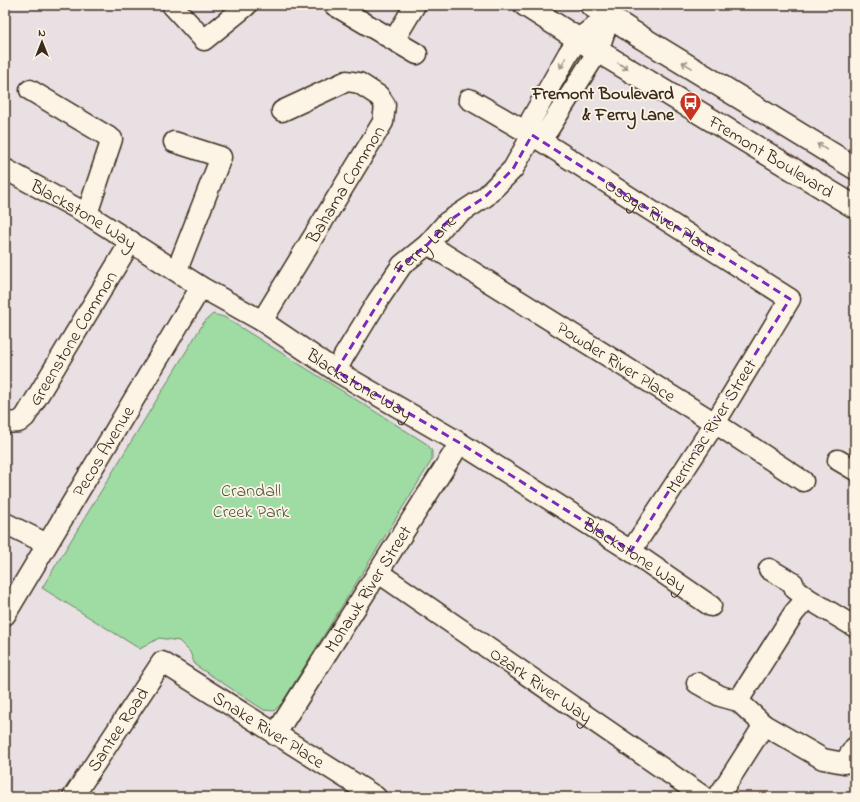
<svg xmlns="http://www.w3.org/2000/svg" width="860" height="802" viewBox="0 0 860 802" font-family="'Indie Flower',sans-serif">
	<rect width="100%" height="100%" fill="#e9e0e3"/>
	<filter id="ink" filterUnits="userSpaceOnUse"><feTurbulence type="fractalNoise" baseFrequency=".025" numOctaves="2"/><feDisplacementMap in="SourceGraphic" scale="8" xChannelSelector="R" yChannelSelector="G"/><feConvolveMatrix kernelMatrix="1 2 1 2 8 2 1 2 1" color-interpolation-filters="sRGB"/></filter>
	<g filter="url(#ink)">
		<path fill="#9edca4" stroke="#6c8361" d="M213 314 224 317 427 444 432 451V460L282 703 274 711 264 710 195 665 190 652 179 641 159 638 140 649 42 588 204 322Z"/>
		<g fill="none" stroke-linecap="round" stroke-linejoin="round">
			<defs>
				<g id="minor">
					<path d="M172 5 204 40 246 6"/>
					<path d="M334 5 417 54"/>
					<path d="M394 40 415 5"/>
					<path d="M30 90 112 139 87 214"/>
					<path id="s1" d="M469 99 532 135 790 299 715 423 631 551"/>
					<path d="M532 135 548 130 598 51 611 13"/>
					<path d="M174 142 221 157 177 270"/>
					<path id="s2" d="M5 169 87 214 201 287 262 321 336 371 460 443 631 551 711 606"/>
					<path id="s3" d="M428 244 715 423 803 481"/>
					<path id="s4" d="M262 321 383 122 385 105 379 96 359 83 347 81 282 111"/>
					<path id="s5" d="M336 371 344 356 377 302 402 265 428 244 447 222 485 197 513 169 532 135 531 120 568 54 578 39 609 16"/>
					<path id="s6" d="M5 423 19 422 25 417 131 241"/>
					<path d="M838 460 855 470"/>
					<path d="M5 523 47 544"/>
					<path d="M769 569 793 583 795 589 807 598 855 627"/>
					<path id="s7" d="M379 573 704 797"/>
					<path id="s8" d="M5 615 201 287"/>
					<path d="M697 683 720 696 738 701 764 725"/>
					<path d="M738 701 794 613 807 598"/>
					<path id="s9" d="M275 735 460 443"/>
					<path id="s10" d="M73 797 162 662 376 797"/>
					<path d="M718 797 764 725 823 759 844 763 855 747"/>
				</g>
				<g id="major">
					<path id="s11" d="M525 5 578 39 855 207"/>
					<path d="M591 5 634 33 855 168"/>
				</g>
			</defs>
			<use href="#minor" stroke="#3b2a1e" stroke-width="23"/>
			<use href="#major" stroke="#3b2a1e" stroke-width="25"/>
			<use href="#minor" stroke="#fcf5e5" stroke-width="20"/>
			<use href="#major" stroke="#fcf5e5" stroke-width="22"/>
		</g>
		<defs><path id="oneway-shaft" d="M-6 0H5M1.5-3L5.5 0L1.5 3" fill="none" stroke-width="1.6" stroke-linecap="round" stroke-linejoin="round"/></defs>
		<g stroke="#9c9082">
			<use href="#oneway-shaft" transform="translate(563 63) rotate(119)"/>
			<use href="#oneway-shaft" transform="translate(687 65) rotate(-149)"/>
			<use href="#oneway-shaft" transform="translate(623 66) rotate(31)"/>
			<use href="#oneway-shaft" transform="translate(822 147) rotate(-148)"/>
		</g>
	</g>
	<path fill="none" stroke="#7b2cbf" stroke-width="3" stroke-dasharray="8 5" stroke-linejoin="round" d="M532 135 790 299 631 551 460 443 336 371 402 265 428 244 447 222 485 197 513 169Z"/>
	<defs>
		<symbol id="bus-pin" viewBox="-11 -11 22 30"><path d="M0 17L-7.5 6A9.5 9.5 0 1 1 7.5 6Z" fill="#c8321e" stroke="#fcf5e5"/><path d="M-5-6H5V4H4V6H2V4H-2V6H-4V4H-5ZM-3.5-4V0h7V-4ZM-3.5 1.2v1.5H-2V1.2ZM2 1.2v1.5H3.5V1.2Z" fill="#fff"/></symbol>
	</defs>
	<g fill-rule="evenodd">
		<use href="#bus-pin" x="678" y="90" width="25" height="34"/>
	</g>
	<g text-anchor="middle" stroke-width="3.5" stroke-linejoin="round" paint-order="stroke">
		<g font-size="18" font-weight="bold" fill="#3b2a1e" stroke="#fcf5e5" text-anchor="end">
			<text x="674" y="99">Fremont Boulevard<tspan x="674" dy="21">&amp; Ferry Lane</tspan></text>
		</g>
		<g font-size="18" fill="#3b2a1e" stroke="#fcf5e5">
			<text dy="6" stroke="none"><textPath href="#s11" startOffset="289">Fremont Boulevard</textPath></text>
			<text dy="6" stroke="none"><textPath href="#s4" startOffset="160">Bahama Common</textPath></text>
			<text dy="6" stroke="none"><textPath href="#s2" startOffset="91">Blackstone Way</textPath></text>
			<text dy="6" stroke="none"><textPath href="#s1" startOffset="225">Osage River Place</textPath></text>
			<text dy="6" stroke="none"><textPath href="#s5" startOffset="156">Ferry Lane</textPath></text>
			<text dy="6" stroke="none"><textPath href="#s6" startOffset="114">Greenstone Common</textPath></text>
			<text dy="6" stroke="none"><textPath href="#s3" startOffset="222">Powder River Place</textPath></text>
			<text dy="6" stroke="none"><textPath href="#s2" startOffset="415">Blackstone Way</textPath></text>
			<text transform="translate(711 426) rotate(-58)" y="6">Merrimac River Street</text>
			<text dy="6" stroke="none"><textPath href="#s8" startOffset="191">Pecos Avenue</textPath></text>
			<text dy="6" stroke="none"><textPath href="#s2" startOffset="739">Blackstone Way</textPath></text>
			<text dy="6" stroke="none"><textPath href="#s9" startOffset="173">Mohawk River Street</textPath></text>
			<text dy="6" stroke="none"><textPath href="#s7" startOffset="197">Ozark River Way</textPath></text>
			<text dy="6" stroke="none"><textPath href="#s10" startOffset="81">Santee Road</textPath></text>
			<text dy="6" stroke="none"><textPath href="#s10" startOffset="288">Snake River Place</textPath></text>
		</g>
		<g font-size="18" fill="#545640" stroke="#fcf5e5">
			<text x="251" y="496">Crandall<tspan x="251" dy="21">Creek Park</tspan></text>
		</g>
	</g>
	<rect width="860" height="802" fill="none" stroke="#fcf5e5" stroke-width="20"/>
	<rect x="10" y="10" width="840" height="782" fill="none" stroke="#3b2a1e" stroke-width="1.5" filter="url(#ink)"/>
	<g transform="translate(42 42)" stroke="#fcf5e5" stroke-width="3" paint-order="stroke">
	<path d="M0-3L7 15L0 10L-7 15Z" fill="#3b2a1e"/>
	<text y="-6" font-size="11" font-weight="bold" text-anchor="middle" fill="#3b2a1e">N</text>
	</g>
</svg>
